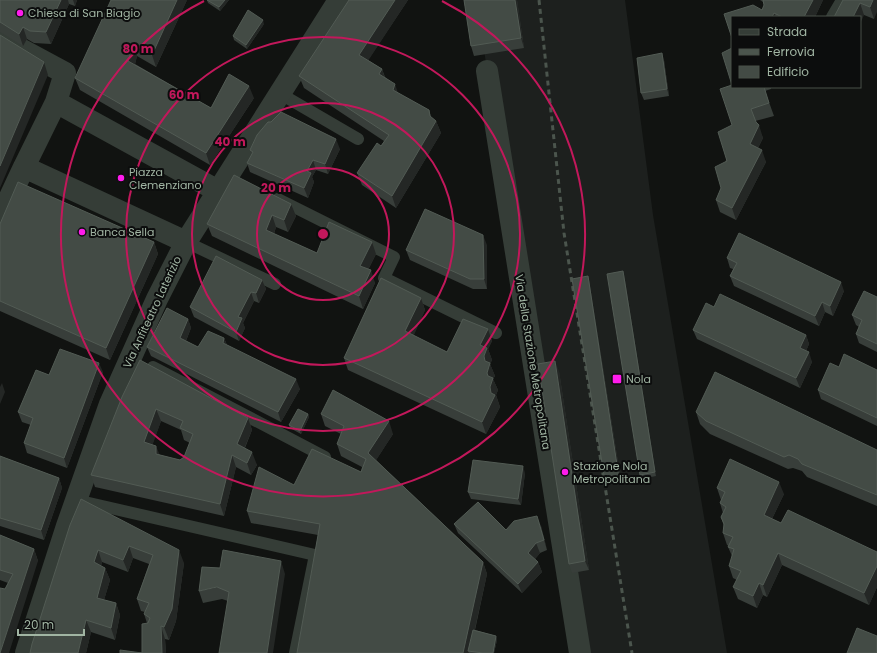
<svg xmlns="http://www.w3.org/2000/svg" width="877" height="653" viewBox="0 0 877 653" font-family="Poppins,sans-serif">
	<rect width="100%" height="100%" fill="#111311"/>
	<path fill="#1d201e" d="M476 0H625L653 215 727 653H580Z"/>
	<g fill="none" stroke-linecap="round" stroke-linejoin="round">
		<path stroke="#353d37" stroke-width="12" d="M832 17 842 0
			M279 93 358 139
			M278 199 394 257 384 278 496 333
			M186 242 275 284
			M153 367 325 457
			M76 500 315 555 295 653"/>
		<path stroke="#353d37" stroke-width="22" d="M0 38 65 73 56 102
			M487 71 580 653
			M0 218 24 167
			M186 242 24 167 56 102 218 191
			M26 653 67 526 110 404 157 299 186 242 339 0"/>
		<path stroke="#4b554d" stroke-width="3" stroke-dasharray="5 4" stroke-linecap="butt" d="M539 0 564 233 632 653"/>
	</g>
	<path fill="#383e3a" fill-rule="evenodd" d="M0 0H77L75 6 69 4 51 44 34 43 27 39 23 46 0 32Z
		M187 0 156 67 137 56 135 64 211 108 254 98 210 165 80 90 75 78Z
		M207 0H229L220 11 208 3Z
		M349 0H408L368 60 382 69 385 77 398 93 429 110 431 117 436 121 441 133 396 208 362 185 357 173 381 146 384 141 304 88 299 76Z
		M464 0H517L524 48 474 56 471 46Z
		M760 0H823L815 17H732L762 10 764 5 763 2Z
		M843 0H877L874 19 864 15Z
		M264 24 247 49 234 40 233 36Z
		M664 60 669 96 644 100 641 93Z
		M732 85V87H771V89L765 91 774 116 755 121 763 138 758 148 766 162 736 220 720 212 716 200 721 188 732 125Z
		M340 149 328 174 316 170 312 177 314 182 308 198 250 172 247 163 252 154 250 150Z
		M291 204 296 216 288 232 276 227 274 234 317 253 372 242 376 254 368 270 375 283 363 309 212 236 207 224Z
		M0 224 154 242 158 254 110 360 0 311Z
		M487 245V289H473L410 260 406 250Z
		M727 258 844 291 833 316 825 312 819 326 734 286 730 276 733 269 730 268Z
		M624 274 656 476 641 479 640 475Z
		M588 276 589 280 621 481 606 485 605 481Z
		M262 280 266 289 259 303 254 301 243 323 245 328 239 341 194 317 190 307Z
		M877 297V352L859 343 856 334 859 327 856 325 852 315Z
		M421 298 425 310 413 336 447 352 488 329 492 341 488 349 492 360 490 364 495 376 493 379 498 390 496 395 500 407 486 434 348 370 344 358Z
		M714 307 806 335 809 344 806 351 812 362 800 388 697 339 693 330Z
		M188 319 191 328 186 341 198 347 224 338 227 345 300 389 281 422 151 356 147 347Z
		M839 367 877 370V426L821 399 818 390Z
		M559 371 589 570 572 573 569 564Z
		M103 372 67 468 27 453 24 443 31 425 22 422 18 412 49 375Z
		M122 397 248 418 252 430 245 448 257 465 251 475 236 467 224 516 95 487 91 475ZM161 421 181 430 184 440 190 443 184 457 180 460 160 455 152 445Z
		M696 412 877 450V506L807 477 802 471 793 468 788 469 710 434 700 424Z
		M308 414 309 417 301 434 290 428 289 425Z
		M321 414 393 434 376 460 483 562 487 574 475 630 496 636 497 640 494 653H297L318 535 251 523 247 511 294 485 361 472 362 467 341 456 337 444 341 434 325 426Z
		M0 456 59 478 62 488 44 540 0 526Z
		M525 473 521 505 471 499 468 492Z
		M717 488 784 494 772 519 781 523 877 552V587L869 605 782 565 767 597 763 595 757 608 738 599 733 587 737 580 733 578 729 566 732 556 728 547 729 546 727 545 723 533 724 526 721 517 723 513 720 503 721 500Z
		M454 524 506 530 541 526 547 550 540 553 535 559 538 562 542 572 522 593 458 533Z
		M70 525 184 563 176 621 169 640 165 639 166 653H120H142L147 623 144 614 145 612 141 611 137 599 149 564 133 558 128 572 102 562 101 566 105 568 110 580 104 600 116 603 120 615 115 640 91 632 86 653Z
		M0 535 34 549 38 561 5 589 8 583 0 580Z
		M285 574 228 601 222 599 203 603 199 591Z"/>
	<path fill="#242725" d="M61 0H68L69 4 51 44 46 32Z
		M73 0H77L75 6Z
		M177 0H187L156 67 152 55Z
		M225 0H229L220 11 219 7Z
		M395 0H408L364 67 359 55Z
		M515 0H517L524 48 521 38Z
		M813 0H823L815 17H804Z
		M873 0H877V12L874 19 870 7Z
		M860 3 864 15 860 24V17H853Z
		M774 13 776 17H772Z
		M263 20 264 24 247 49 246 45Z
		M23 27 27 39 23 46 19 34Z
		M133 44 137 56 133 73 128 61Z
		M662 53 664 60 669 96 667 89Z
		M44 62 48 75 0 188V166Z
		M382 69 386 82 379 74Z
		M395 84 399 96 393 90Z
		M249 86 254 98 210 165 206 153Z
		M429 110 433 123 436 121 441 133 396 208 392 196 430 116Z
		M759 125 763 138 754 156 750 144Z
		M336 139 340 149 328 174 325 164Z
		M762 150 766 162 736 220 732 208Z
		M313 160 316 170 312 177 314 182 308 198 304 188 307 171Z
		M291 204 296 216 288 232 284 220Z
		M272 215 276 227 271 242 266 230Z
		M483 235 487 245V289L484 279Z
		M154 242 158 254 110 360 106 348Z
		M372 242 376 254 364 278 360 266Z
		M371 270 375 283 363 309 359 296Z
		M623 271 624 274 656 476 655 472Z
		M588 276 589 280 621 481 619 478Z
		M262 280 266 289 259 303 256 293Z
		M841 282 844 291 833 316 830 306Z
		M251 292 254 301 243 323 245 328 239 341 236 332 238 317Z
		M421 298 425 310 410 344 405 331Z
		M822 302 825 312 819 326 815 316Z
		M188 319 191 328 183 348 180 338Z
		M488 329 492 341 488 349 492 360 490 364 495 376 493 379 498 390 496 395 500 407 486 434 482 422 491 393 487 373 480 345Z
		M806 335 809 344 803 358 800 348Z
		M224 338 228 347 223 343Z
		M809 352 812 362 800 388 796 378Z
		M555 361 559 371 589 570 585 561Z
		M99 363 103 372 67 468 64 458Z
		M296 379 300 389 281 422 278 412Z
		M2 383 5 392 0 404V387Z
		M156 409 161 421 149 455 144 442Z
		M308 414 309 417 301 434 300 431Z
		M248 418 252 430 241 456 237 444Z
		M389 421 393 434 373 465 368 453Z
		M156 446 161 458 156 454Z
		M252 452 257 465 251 475 247 463Z
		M232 455 236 467 224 516 220 504Z
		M523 466 525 473 521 505 518 499Z
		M59 478 62 488 44 540 41 530Z
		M779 482 784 494 768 527 764 515Z
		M537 516 541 526 547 550 544 540Z
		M536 543 540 553 532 563 528 553Z
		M129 546 133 558 128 572 123 560Z
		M34 549 38 561 9 653H0Z
		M98 550 102 562 99 574 94 562Z
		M179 550 184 563 176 621 169 640 164 627Z
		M778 553 782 565 767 597 763 585Z
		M281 561 285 574 273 653H267Z
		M483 562 487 574 470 651H468L469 653H463Z
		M538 562 542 572 522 593 518 584Z
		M877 566V587L869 605 864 593Z
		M105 568 110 580 101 610 97 598Z
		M759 583 763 595 757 608 753 596Z
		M116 603 120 615 115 640 111 628Z
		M86 620 91 632 86 653H78Z
		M161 626 165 639 166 653H162Z
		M496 636 497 640 494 653H493Z"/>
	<path fill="#434b45" stroke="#525b54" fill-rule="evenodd" d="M0 0H61L46 32 30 31 23 27 19 34 0 22Z
		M111 0H177L152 55 133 44 128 61 211 108 229 74 249 86 206 153 75 78Z
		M207 0H225L219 7Z
		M349 0H395L359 55 382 69 379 74 395 84 393 90 429 110 430 116 436 121 392 196 357 173 377 143 381 146 389 135 299 76Z
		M464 0H515L521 38 471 46Z
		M763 0H813L804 17H782L774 13 772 17H732V38L724 14 753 5 762 10 764 5Z
		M843 0H873L870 7 860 3 853 17H834Z
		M248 10 263 20 246 45 233 36Z
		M0 35 44 62 0 166Z
		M732 48V87H764L769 103 751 109 756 122 759 125 750 144 762 150 732 208 716 200 721 188 715 167 727 161 718 132 732 125 720 89 732 85 722 53Z
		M662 53 667 89 641 93 637 58Z
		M281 112 336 139 325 164 313 160 307 171 311 173 304 188 247 163 253 152 250 150 257 135 268 122H271Z
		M234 175 291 204 284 220 272 215 266 230 317 253 329 222 372 242 360 266 371 270 359 296 207 224Z
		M18 182 154 242 106 348 0 301V224Z
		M425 209 483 235 484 279H470L406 250Z
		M739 233 841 282 830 306 822 302 815 316 730 276 737 263 727 258Z
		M216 256 262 280 256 293 251 292 238 317 242 318 236 332 190 307Z
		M623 271 655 472 640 475 607 274Z
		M588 276 619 478 605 481 572 279Z
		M381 278 421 298 405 331 447 352 463 319 488 329 480 345 487 348 484 356 485 361 490 363 487 373 488 376 493 378 490 387 491 393 495 395 482 422 344 358Z
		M864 291 877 297V344L856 334 862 320 852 315Z
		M720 294 806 335 800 348 809 352 796 378 693 330 706 303 714 307Z
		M167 308 188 319 180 338 198 347 208 331 224 338 223 343 296 379 278 412 147 347Z
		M60 349 99 363 64 458 24 443 33 418 18 412 36 370 49 375Z
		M844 354 877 370V418L818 390 830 363 839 367Z
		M140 360 248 418 237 444 252 452 247 463 232 455 220 504 91 475 122 397ZM156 409 183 421 180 428 193 434 184 457 180 460 156 454V446L144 442Z
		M555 361 585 561 569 564 538 364Z
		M715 372 877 450V495L802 464 798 459 789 455 784 457 706 421 696 412Z
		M333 390 389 421 368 453 483 562 463 653H297L320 524 247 511 259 467 294 485 312 449 361 472 366 459 337 444 344 426 321 414Z
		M298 409 308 414 300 431 289 425Z
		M0 456 59 478 41 530 0 518Z
		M730 459 779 482 764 515 781 523 788 510 877 552V566L864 593 778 553 763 585 759 583 753 596 733 587 741 571 729 566 734 549 728 547 733 537 723 533 724 524 721 517 726 507 720 503 725 492 717 488Z
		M473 460 523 466 518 499 468 492Z
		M81 499 179 550 172 609 164 627 161 626 162 653H120V650L142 653V624L148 623 150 618 144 614 149 603 137 599 153 555 129 546 123 560 98 550 94 562 105 568 97 598 116 603 111 628 86 620 78 653H30L32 644 70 525Z
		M478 502 506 530 514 521 537 516 544 540 536 543 528 553 538 562 518 584 454 524Z
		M0 535 34 549 0 653V588L5 589 13 574 0 570Z
		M223 550 281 561 267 653H219L229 592 217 587 199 591 202 567 220 568Z
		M857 628 877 636V653H847Z
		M473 630 496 636 493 653H483L468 651Z"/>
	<g fill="none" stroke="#c2185b" stroke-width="2">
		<circle cx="323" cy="234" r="66"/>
		<circle cx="323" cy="234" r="131"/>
		<circle cx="323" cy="234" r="197"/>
		<path d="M442 1A262 262 0 1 1 204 1"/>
	</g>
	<g fill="#ff1cec" stroke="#0c0d0d" stroke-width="1.5">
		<circle cx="20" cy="13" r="4"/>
		<circle cx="121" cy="178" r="4"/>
		<circle cx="82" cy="232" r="4"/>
		<rect x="612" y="374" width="10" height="10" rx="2"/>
		<circle cx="565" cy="472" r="4"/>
	</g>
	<g text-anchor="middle" stroke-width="4" stroke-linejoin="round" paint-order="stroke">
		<g font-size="11" fill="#a1b5a3" stroke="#0c0d0d" text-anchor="start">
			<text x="28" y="17">Chiesa di San Biagio</text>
			<text x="129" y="176">Piazza<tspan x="129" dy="13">Clemenziano</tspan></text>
			<text x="90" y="236">Banca Sella</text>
			<text x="626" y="383">Nola</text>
			<text x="573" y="470">Stazione Nola<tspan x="573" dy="13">Metropolitana</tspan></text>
		</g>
		<g font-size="11" fill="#a1b5a3" stroke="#0c0d0d">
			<text transform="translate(152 312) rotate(-65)" y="4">Via Anfiteatro Laterizio</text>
			<text transform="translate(533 362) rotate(81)" y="4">Via della Stazione Metropolitana</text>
		</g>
	</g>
	<circle cx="323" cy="234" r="6" fill="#c2185b" stroke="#0c0d0d" stroke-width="2"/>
	<g font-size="12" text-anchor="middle" font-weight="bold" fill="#c2185b" stroke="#0c0d0d" stroke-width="4" stroke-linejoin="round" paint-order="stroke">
		<text x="138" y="53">80 m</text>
		<text x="184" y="99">60 m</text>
		<text x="230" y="146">40 m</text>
		<text x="276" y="192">20 m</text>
	</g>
	<rect x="731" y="16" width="130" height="72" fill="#0c0d0d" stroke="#485049"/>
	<rect x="739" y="29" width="20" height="6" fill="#353d37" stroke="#485049"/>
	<text x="767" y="36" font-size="12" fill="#a1b5a3">Strada</text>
	<rect x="739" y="49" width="20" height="6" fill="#4b554d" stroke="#485049"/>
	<text x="767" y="56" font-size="12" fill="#a1b5a3">Ferrovia</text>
	<rect x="739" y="66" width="20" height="12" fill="#434b45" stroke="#485049"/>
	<text x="767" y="76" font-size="12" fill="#a1b5a3">Edificio</text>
	<path d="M18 629v6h66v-6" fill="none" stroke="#a1b5a3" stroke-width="2"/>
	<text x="24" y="629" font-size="12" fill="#a1b5a3" stroke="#0c0d0d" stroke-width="3" paint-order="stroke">20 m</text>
</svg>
